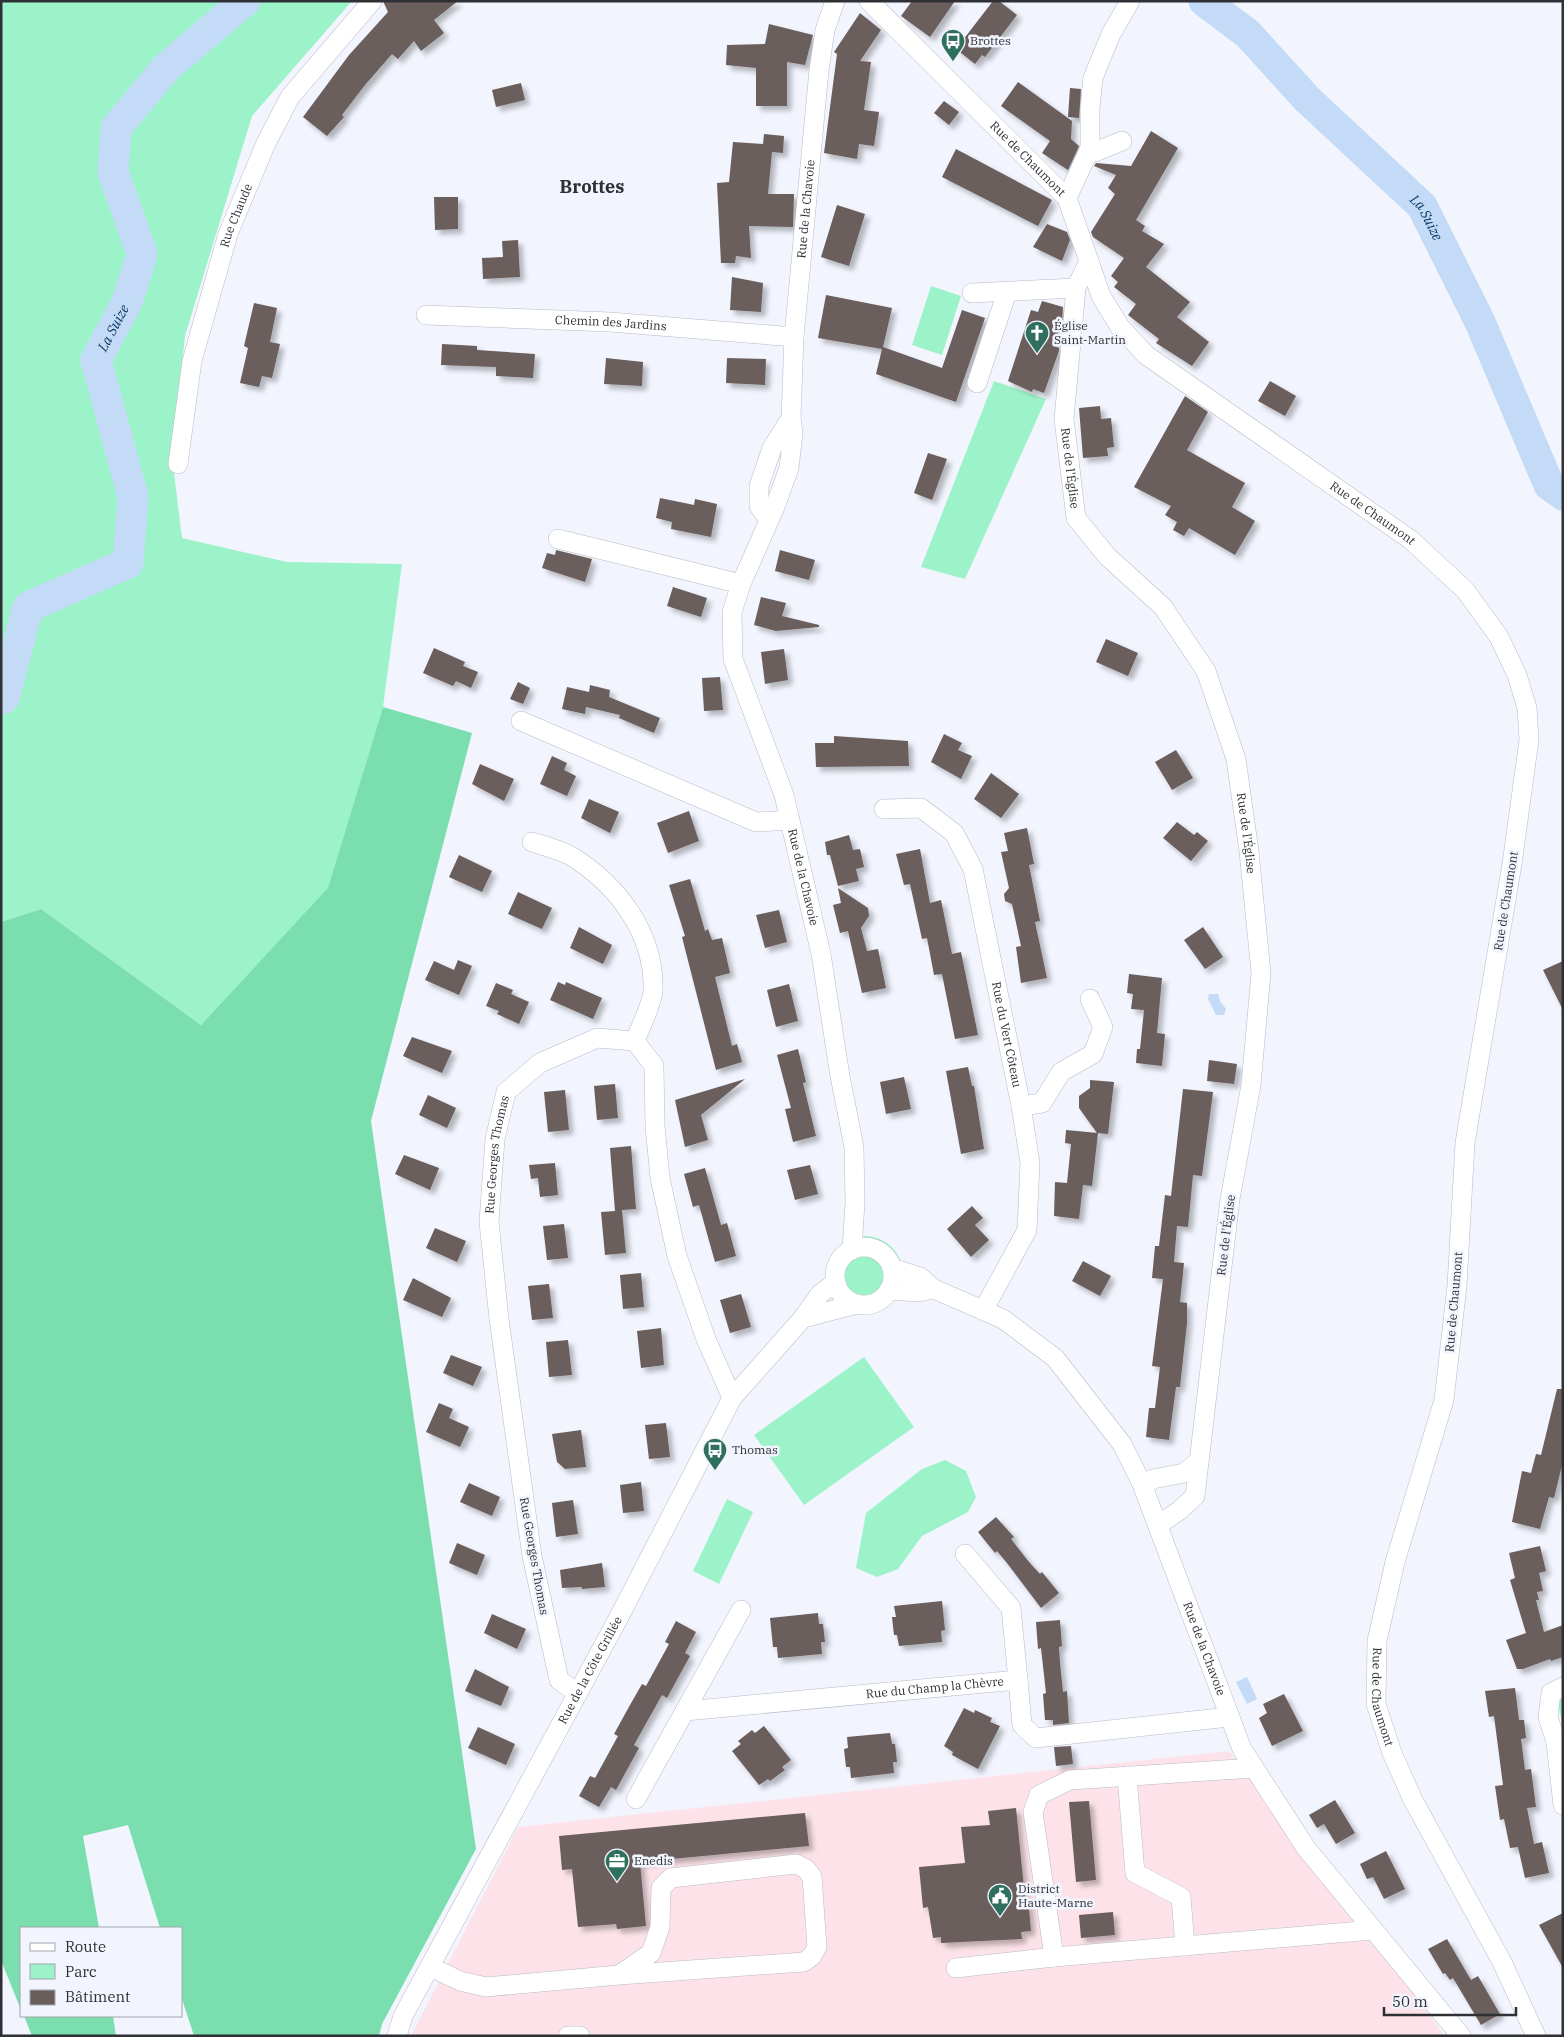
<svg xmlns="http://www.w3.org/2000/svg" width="1564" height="2037" viewBox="0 0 1564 2037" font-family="'IBM Plex Serif',serif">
	<defs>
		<filter id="shadow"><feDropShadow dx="4.5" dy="4.5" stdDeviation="2.5" flood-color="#0004"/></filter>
	</defs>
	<rect width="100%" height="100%" fill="#f2f4fe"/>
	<path fill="#fde3e9" d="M1229 1751 1445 2036H411L518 1827Z"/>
	<path fill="#9df3c9" d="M1 1H352L252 116 185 336 172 457 182 538 287 562 402 564 383 707 328 889 201 1025 41 909 1 922Z
		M931 286 961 296 942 355 912 345Z
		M994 381 1046 399 965 579 921 567Z
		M827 1274a38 38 0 1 1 76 0a38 38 0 1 1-76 0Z
		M864 1357 914 1427 804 1505 754 1435Z
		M945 1460 966 1471 976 1497 968 1512 922 1536 898 1569 877 1577 856 1568 866 1513 922 1469Z
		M727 1499 753 1512 719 1584 693 1571Z
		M1563 1695V1727L1558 1704Z"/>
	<path fill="#7adeaf" d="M383 707 472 733 371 1121 476 1849 382 2024 379 2036H194L181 1996V1928H160L128 1825 83 1836 99 1928H21V2010L1 1960V922L41 909 201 1025 328 888Z
		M24 2016H113L116 2036H32Z"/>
	<path fill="#c3dbf7" d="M1209 994H1218L1220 1001 1226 1009 1224 1015H1216L1208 999Z
		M1247 1677 1257 1699 1247 1704 1236 1682Z"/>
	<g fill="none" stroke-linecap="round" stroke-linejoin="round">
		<g stroke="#c3dbf7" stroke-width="31">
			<path id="s1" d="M1204 1 1248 34 1307 99 1422 206 1480 322 1549 485 1563 495"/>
			<path id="s2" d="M1 699 4 698 28 607 128 563 133 497 96 360 127 302 142 254 113 172 116 128 167 67 245 1"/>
		</g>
	</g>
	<path fill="#6a5e5d" filter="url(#shadow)" d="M383 1H458L434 20 444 33 421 51 414 41 398 59 392 54 365 85 342 115 344 117 327 136 303 117 349 55 388 12Z
		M912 1H955L930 37 901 16Z
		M993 1H999L1017 15 985 57 982 55 975 64 956 49Z
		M860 13 881 30 860 61 871 62 864 110 879 112 874 146 859 144 857 159 824 153 837 54 834 52Z
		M769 24 813 35 805 65 787 62V106H756V68L726 65 727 45 765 44Z
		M1018 82 1072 121 1071 139 1079 146 1068 170 1042 153 1050 141 1001 106Z
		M521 83 525 100 496 107 492 90Z
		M1070 88 1081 89 1079 118 1068 117Z
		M944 101 959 112 949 125 934 113Z
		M1151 131 1178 148 1136 220 1145 226 1142 231 1164 244 1146 267 1190 302 1177 317 1209 342 1192 366 1156 343 1159 339 1128 315 1136 304 1114 287 1118 282 1111 276 1124 258 1093 237 1091 232 1115 194 1108 188 1116 175 1094 166 1096 163 1131 166Z
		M764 134 784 136 783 153 772 152 768 194H794L793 227 749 226 751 258 736 256 735 263H721L717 183 729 182 733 142 763 144Z
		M956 149 1052 200 1038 226 942 177Z
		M434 197H458V229L435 230Z
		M837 205 865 214 849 266 821 257Z
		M1047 224 1067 232 1070 240 1062 261 1033 247Z
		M518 240 520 277 483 279 482 258 503 257 502 241Z
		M732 277 763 283 761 312 730 310Z
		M826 295 892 308 883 347 942 368 962 310 985 318 956 402 876 374 882 349 818 338Z
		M1042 301 1063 307 1062 321 1054 346 1059 348V351L1044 393 1033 389 1032 392 1008 381 1031 310 1038 312Z
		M254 303 277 308 270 342 280 344 272 378 262 376 259 387 240 383 248 348 244 346Z
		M442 344 477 346V350L535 354 533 378 496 376V367L441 365Z
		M606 358 643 362 642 386 604 384Z
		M727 358 766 359 765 385 726 383Z
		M1270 381 1296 396 1285 416 1258 401Z
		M1185 396 1208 412 1187 450 1245 483 1232 507 1255 521 1235 555 1189 528 1184 536 1173 530 1177 522 1165 515 1171 506 1134 487Z
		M1100 406 1101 419 1111 418 1114 447 1107 448 1108 456 1083 458 1079 408Z
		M928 453 947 459 932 500 914 493Z
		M660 498 694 505 695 499 717 504 711 537 671 529 672 522 656 518Z
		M556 550 592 559 585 582 542 568 547 553 555 555Z
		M780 550 815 560 809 580 775 571Z
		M673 587 707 598 701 617 667 606Z
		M761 597 786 603 782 616 819 625V627L776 631 754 625Z
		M1106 639 1138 653 1128 676 1096 662Z
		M434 648 465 662 463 666 478 672 471 688 456 681 453 686 423 673Z
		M784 649 788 680 765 684 761 652Z
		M720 677 723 710 704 711 702 678Z
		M518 682 530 688 523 704 510 699Z
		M590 685 610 690 609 697 660 718 654 733 619 718 620 715 586 707 585 714 562 709 567 687 589 692Z
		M944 734 962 743 958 750 972 756 961 779 931 762Z
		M834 736 908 741 909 766 816 767 815 743H834Z
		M1176 750 1193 778 1172 790 1155 762Z
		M552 756 567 763 564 770 576 776 567 796 540 784Z
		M480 764 514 779 504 801 472 784Z
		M991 773 1019 794 1001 818 974 799Z
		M589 799 619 812 610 833 581 818Z
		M689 811 699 841 668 853 657 823Z
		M1177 822 1194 835 1197 832 1208 841 1191 861 1163 838Z
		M1027 828 1034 864 1029 865 1040 921 1035 922 1047 978 1021 983 1016 947 1021 946 1012 904 1005 901 1004 894 1009 888 1001 852 1008 851 1004 833Z
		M849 835 853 850 860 849 864 867 856 869 859 881 838 886 830 855H827L825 842Z
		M920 849 930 903 941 900 952 954 961 952 978 1035 955 1039 942 974 934 975 927 938 922 939 910 884 904 885 896 854Z
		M459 855 492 871 482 892 449 877Z
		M690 879 705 931 708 929 712 940 722 938 730 973 715 977 732 1046 737 1044 742 1062 716 1070 682 937 685 936 669 885Z
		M838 888 868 908 869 916 861 928 867 951 878 949 886 988 862 993 848 931 840 933 833 905 841 903Z
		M518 892 552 908 542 929 508 914Z
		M779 910 787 942 765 948 756 915Z
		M579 927 612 945 603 964 570 948Z
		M1203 927 1223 957 1205 969 1184 940Z
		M458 960 472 966 459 995 425 980 434 961 454 970Z
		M1563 961V1010L1543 970Z
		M1129 974 1162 978 1157 1033 1165 1034 1162 1066 1136 1063 1137 1049H1140L1144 1010 1131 1009 1133 994 1127 993Z
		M558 982 565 985 566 982 602 998 593 1019 550 1000Z
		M496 983 513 990 511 994 529 1002 519 1024 497 1014 499 1011 486 1006Z
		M789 984 798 1021 776 1027 767 990Z
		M412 1037 452 1051 442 1073 403 1056Z
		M798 1049 806 1082 803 1083 816 1136 793 1142 785 1109 791 1108 777 1055Z
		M1209 1060 1237 1064 1234 1084 1207 1081Z
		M968 1067 972 1086H974L984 1149 961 1154 946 1071Z
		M904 1077 911 1109 886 1114 880 1082Z
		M745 1079 701 1115 708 1140 685 1147 675 1100Z
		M1090 1080 1114 1082 1108 1134 1097 1133 1079 1108V1096L1090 1088Z
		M615 1084 618 1118 597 1120 594 1086Z
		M1183 1089 1213 1092 1202 1176 1193 1175 1188 1227 1177 1226 1174 1262 1184 1263 1180 1302 1187 1303V1323L1180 1387H1176L1169 1440 1146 1437 1149 1408H1155L1160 1367 1152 1366 1163 1279 1152 1278 1155 1246H1159L1165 1195 1171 1196Z
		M565 1090 569 1130 548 1132 544 1092Z
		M428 1095 456 1108 447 1128 419 1115Z
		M1066 1130 1098 1133 1092 1186 1083 1185 1079 1219 1054 1216 1055 1182 1067 1183 1071 1144 1065 1143Z
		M631 1146 636 1209 622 1210 626 1253 605 1255 601 1212 615 1211 610 1148Z
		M404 1155 439 1168 430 1190 395 1174Z
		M555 1163 558 1195 540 1197 538 1178 531 1179 529 1165Z
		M810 1165 818 1194 795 1200 787 1170Z
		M705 1168 721 1225 727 1223 736 1256 715 1262 699 1205 693 1207 684 1174Z
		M972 1206 983 1218 975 1225 989 1240 971 1257 947 1229Z
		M564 1224 568 1258 547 1260 543 1226Z
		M435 1228 466 1241 457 1262 426 1248Z
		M1083 1261 1111 1276 1100 1296 1072 1281Z
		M641 1273 644 1307 623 1309 620 1275Z
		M413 1278 451 1298 442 1317 403 1300Z
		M549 1284 553 1318 532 1320 528 1286Z
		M741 1294 751 1327 730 1333 720 1300Z
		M661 1328 664 1365 641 1368 637 1331Z
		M568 1340 572 1375 549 1377 546 1342Z
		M451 1355 482 1367 473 1386 443 1373Z
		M1557 1389H1563V1461L1554 1498 1549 1497 1540 1529 1512 1522 1522 1471 1531 1473 1536 1454 1541 1455Z
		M439 1403 453 1409 449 1418 469 1427 460 1447 426 1432Z
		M666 1423 670 1457 649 1459 645 1425Z
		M581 1430 586 1467 565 1469 557 1462 552 1434Z
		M641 1482 644 1511 623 1513 620 1485Z
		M469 1483 500 1497 492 1516 460 1502Z
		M573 1500 578 1534 556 1537 552 1503Z
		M996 1517 1014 1537 1011 1539 1029 1562 1040 1574 1042 1572 1059 1593 1041 1608 1007 1563 997 1551 995 1553 978 1532Z
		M457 1543 485 1555 477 1575 449 1563Z
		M1540 1546 1546 1571 1539 1573 1543 1591 1537 1592 1539 1600H1536L1544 1632 1563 1625V1657L1551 1661 1550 1659 1523 1669H1517L1506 1640 1526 1633 1510 1580 1515 1578 1509 1553Z
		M602 1563 605 1587 582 1589V1587L562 1588 560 1570Z
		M942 1601 945 1630 941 1631 942 1642 899 1646 897 1635H894L892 1617H896L894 1606Z
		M818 1613 819 1624H823L825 1642H821L822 1654 778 1658 777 1647H773L770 1618Z
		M492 1614 526 1629 517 1649 484 1633Z
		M1060 1620 1062 1646 1059 1647 1060 1663 1063 1692 1067 1691 1069 1723 1053 1725V1720H1045L1043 1694 1046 1693 1041 1648 1038 1649 1036 1622Z
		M676 1621 696 1632 685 1653 690 1656 667 1698 662 1695 634 1745 639 1748 616 1790 611 1787 599 1807 579 1796 590 1776 595 1778 618 1736 614 1734 630 1705 642 1684 646 1686 669 1644 665 1642Z
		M475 1669 509 1687 501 1706 465 1691Z
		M1515 1688 1519 1720H1524L1526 1738 1521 1739 1525 1770 1531 1769 1536 1807 1527 1808 1534 1844 1542 1842 1549 1873 1525 1878 1518 1847 1510 1848 1504 1819 1500 1820 1495 1786 1503 1785 1494 1716 1489 1717 1485 1691Z
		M1284 1694 1303 1731 1272 1746 1259 1718 1267 1713 1263 1704Z
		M964 1708 974 1713 975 1710 992 1718 990 1722 1000 1726 978 1769 952 1755 953 1752 944 1746Z
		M764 1726 791 1760 782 1767 785 1770 770 1781 768 1779 759 1785 732 1751 741 1744 738 1741 752 1730 755 1733Z
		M478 1727 515 1744 506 1765 468 1748Z
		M890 1733 892 1744H895L897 1762H893L894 1773 851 1778 850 1767H846L844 1749 848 1748 847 1737Z
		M1071 1746 1073 1764 1056 1766 1054 1747Z
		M1335 1800 1355 1833 1336 1844 1324 1824 1317 1828 1309 1815Z
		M1089 1801 1096 1880 1076 1882 1069 1802Z
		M1016 1808 1025 1898H1028L1031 1931 1021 1932 1022 1939 941 1943V1937L933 1938 928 1907 923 1908 919 1867 965 1863 961 1827 990 1825 988 1811Z
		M805 1813 809 1846 640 1862 646 1926 617 1929 616 1924 578 1927 572 1869 562 1870 559 1836Z
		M1386 1851 1405 1889 1384 1899 1373 1877 1367 1879 1360 1864Z
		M1113 1912 1115 1935 1081 1938 1079 1915Z
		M1563 1913V1968L1539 1925Z
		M1447 1939 1471 1980 1478 1976 1500 2014 1481 2025 1453 1978 1450 1980 1445 1973 1443 1974 1428 1949Z"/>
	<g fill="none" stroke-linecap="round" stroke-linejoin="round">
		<defs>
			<g id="minor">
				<path id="s3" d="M869 1 1067 198 1101 296 1120 327 1146 355 1411 540 1465 590 1499 637 1517 675 1527 708 1529 740 1512 864 1465 1143 1457 1286 1444 1400 1395 1562 1377 1641 1376 1704 1392 1753 1413 1800 1502 1962 1536 2036"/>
				<path d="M1090 148 1095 152 1122 141"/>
				<path d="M1067 198 1090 148V108L1093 78 1111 34 1130 1"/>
				<path id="s4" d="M1089 261 1076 288 1064 419 1076 518 1107 556 1163 607 1206 671 1236 759 1249 851 1261 973 1251 1085 1230 1199 1195 1496 1180 1510 1158 1525"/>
				<path d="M972 293 1076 288"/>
				<path id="s5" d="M426 315 610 322 794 337"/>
				<path d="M977 383 1007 292"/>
				<path id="s6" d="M791 418 793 433 789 468 775 507 741 584 732 612 733 659 784 795 821 954 840 1076 854 1147 855 1203 852 1250"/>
				<path id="s7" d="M178 464 192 361 228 234 266 143 290 97 372 1"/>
				<path id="s8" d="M768 519 759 506V486L772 448 791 418 794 337 819 70 825 30 835 1"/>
				<path d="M558 539 741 584"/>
				<path d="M521 721 756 822 790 820"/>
				<path id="s9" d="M884 809 921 808 954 833 973 869 1021 1106 1030 1163 1027 1230 984 1309"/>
				<path d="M532 842C545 846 560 850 571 856 618 885 655 934 653 991 652 1004 640 1028 635 1041"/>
				<path d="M1021 1106 1042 1103 1061 1072 1093 1054 1103 1027 1090 999"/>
				<circle cx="864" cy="1276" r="29"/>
				<path id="s10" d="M892 1268 920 1277 934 1289 1003 1319 1055 1358 1122 1444 1142 1484 1242 1749 1306 1848 1461 2036"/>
				<path d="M889 1290 918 1292 934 1289"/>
				<path d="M803 1318 857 1304"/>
				<path d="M1142 1484 1153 1479 1184 1473 1199 1461"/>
				<path d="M965 1554 1011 1608 1018 1680"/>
				<path id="s11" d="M577 1693 559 1680 532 1556 499 1319 489 1222 495 1139 506 1092 540 1063 597 1038 635 1041 654 1066 655 1126 660 1178 677 1256 706 1339 732 1398"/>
				<path id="s12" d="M685 1711 1018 1680 1022 1725 1036 1738 1229 1717"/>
				<path d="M1556 1742 1548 1717 1551 1693 1563 1687"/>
				<path d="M1563 1742H1556L1563 1805"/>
				<path d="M1254 1768 1070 1780 1039 1795 1033 1812 1054 1957 1373 1930"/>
				<path d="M1127 1776 1135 1873 1181 1897 1185 1946"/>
				<path d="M636 1799 741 1610"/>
				<path d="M431 1967 460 1981 486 1987 619 1975 804 1962 812 1956 817 1947 812 1877 806 1869 796 1864 671 1878 661 1888 660 1927 651 1953 619 1975"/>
				<path d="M956 1968 1054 1957"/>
				<path id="s13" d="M397 2036 403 2016 619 1617 732 1398 803 1318 820 1294 836 1282"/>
				<path d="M568 2036H580"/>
			</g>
		</defs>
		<use href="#minor" stroke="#b8bbc6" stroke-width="20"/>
		<use href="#minor" stroke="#fff" stroke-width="19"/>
	</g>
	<defs>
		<symbol id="bus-pin" viewBox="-11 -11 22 30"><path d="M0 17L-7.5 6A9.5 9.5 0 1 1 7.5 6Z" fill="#2f6f5d" stroke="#f2f4fe"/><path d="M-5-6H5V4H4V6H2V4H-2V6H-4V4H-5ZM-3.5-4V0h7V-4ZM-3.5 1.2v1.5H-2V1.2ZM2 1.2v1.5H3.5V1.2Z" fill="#fff"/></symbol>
		<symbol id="church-pin" viewBox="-11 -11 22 30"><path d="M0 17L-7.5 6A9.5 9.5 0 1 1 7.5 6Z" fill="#2f6f5d" stroke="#f2f4fe"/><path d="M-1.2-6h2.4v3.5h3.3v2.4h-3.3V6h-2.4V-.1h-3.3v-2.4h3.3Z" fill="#fff"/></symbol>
		<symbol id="office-pin" viewBox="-11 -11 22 30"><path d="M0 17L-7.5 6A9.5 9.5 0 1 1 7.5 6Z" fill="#2f6f5d" stroke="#f2f4fe"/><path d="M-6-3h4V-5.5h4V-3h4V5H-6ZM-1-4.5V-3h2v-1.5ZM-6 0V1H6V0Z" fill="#fff"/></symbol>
		<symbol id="civic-pin" viewBox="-11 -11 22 30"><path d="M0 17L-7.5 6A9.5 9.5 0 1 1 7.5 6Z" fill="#2f6f5d" stroke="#f2f4fe"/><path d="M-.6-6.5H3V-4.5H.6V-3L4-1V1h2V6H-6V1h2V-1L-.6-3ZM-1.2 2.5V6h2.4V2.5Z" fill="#fff"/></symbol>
	</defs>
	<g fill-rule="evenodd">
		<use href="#bus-pin" x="939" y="27" width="28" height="38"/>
		<use href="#church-pin" x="1023" y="319" width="28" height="38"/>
		<use href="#bus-pin" x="701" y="1436" width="28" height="38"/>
		<use href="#office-pin" x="603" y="1847" width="28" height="38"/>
		<use href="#civic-pin" x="986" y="1882" width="28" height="38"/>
	</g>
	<g text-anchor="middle" stroke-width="5" stroke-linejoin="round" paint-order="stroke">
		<g font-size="12" fill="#2f3035" stroke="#f2f4fe" text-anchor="start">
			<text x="970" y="45">Brottes</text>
			<text x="1054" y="330">Église<tspan x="1054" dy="14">Saint-Martin</tspan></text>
			<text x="732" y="1454">Thomas</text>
			<text x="634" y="1865">Enedis</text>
			<text x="1018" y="1893">District<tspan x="1018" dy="14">Haute-Marne</tspan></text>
		</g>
		<g font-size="12" fill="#2f3035" stroke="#f2f4fe">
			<text dy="4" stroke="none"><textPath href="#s3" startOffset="224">Rue de Chaumont</textPath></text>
			<text dy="4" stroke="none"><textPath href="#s8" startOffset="321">Rue de la Chavoie</textPath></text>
			<text dy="4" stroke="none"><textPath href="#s7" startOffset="256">Rue Chaude</textPath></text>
			<text dy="4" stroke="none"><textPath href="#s5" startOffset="185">Chemin des Jardins</textPath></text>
			<text dy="4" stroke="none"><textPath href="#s4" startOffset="211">Rue de l'Église</textPath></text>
			<text dy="4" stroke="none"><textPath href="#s3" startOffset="734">Rue de Chaumont</textPath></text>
			<text dy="4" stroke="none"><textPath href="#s4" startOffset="631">Rue de l'Église</textPath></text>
			<text dy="4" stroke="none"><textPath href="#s6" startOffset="482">Rue de la Chavoie</textPath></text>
			<text transform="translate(1506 901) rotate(-81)" y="4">Rue de Chaumont</text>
			<text dy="4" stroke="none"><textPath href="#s9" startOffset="288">Rue du Vert Côteau</textPath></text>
			<text dy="4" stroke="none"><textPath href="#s11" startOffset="554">Rue Georges Thomas</textPath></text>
			<text transform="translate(1226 1235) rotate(-83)" y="4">Rue de l'Église</text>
			<text transform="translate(1454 1302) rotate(-85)" y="4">Rue de Chaumont</text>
			<text transform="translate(534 1556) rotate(80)" y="4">Rue Georges Thomas</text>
			<text dy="4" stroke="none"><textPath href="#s10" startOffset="518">Rue de la Chavoie</textPath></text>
			<text dy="4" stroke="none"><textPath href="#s13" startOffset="414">Rue de la Côte Grillée</textPath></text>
			<text dy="4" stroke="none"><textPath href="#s12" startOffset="251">Rue du Champ la Chèvre</textPath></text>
			<text dy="4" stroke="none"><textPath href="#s3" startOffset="1994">Rue de Chaumont</textPath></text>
		</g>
		<g font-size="14" font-style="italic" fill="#08355f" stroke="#f2f4fe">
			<text dy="5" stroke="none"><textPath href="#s1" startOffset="312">La Suize</textPath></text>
			<text dy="5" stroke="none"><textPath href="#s2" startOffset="451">La Suize</textPath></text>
		</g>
		<g font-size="18" font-weight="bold" fill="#2f3035" stroke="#f2f4fe">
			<text x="592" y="193">Brottes</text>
		</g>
	</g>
	<rect width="1564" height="2037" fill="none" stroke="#2f3035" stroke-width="5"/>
	<rect x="20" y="1927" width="162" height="90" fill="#f2f4fe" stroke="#a4a6ae"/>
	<rect x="30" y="1943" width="25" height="8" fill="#ffffff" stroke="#a4a6ae"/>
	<text x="65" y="1952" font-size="15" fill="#2f3035">Route</text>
	<rect x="30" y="1964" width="25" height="15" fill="#9df3c9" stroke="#a4a6ae"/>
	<text x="65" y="1977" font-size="15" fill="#2f3035">Parc</text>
	<rect x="30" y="1990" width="25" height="15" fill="#6a5e5d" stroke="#a4a6ae"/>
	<text x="65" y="2002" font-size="15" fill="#2f3035">Bâtiment</text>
	<path d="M1384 2007v8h132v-8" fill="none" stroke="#2f3035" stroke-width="2.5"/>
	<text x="1392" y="2007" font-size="15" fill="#2f3035" stroke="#f2f4fe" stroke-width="4" paint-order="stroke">50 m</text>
</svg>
